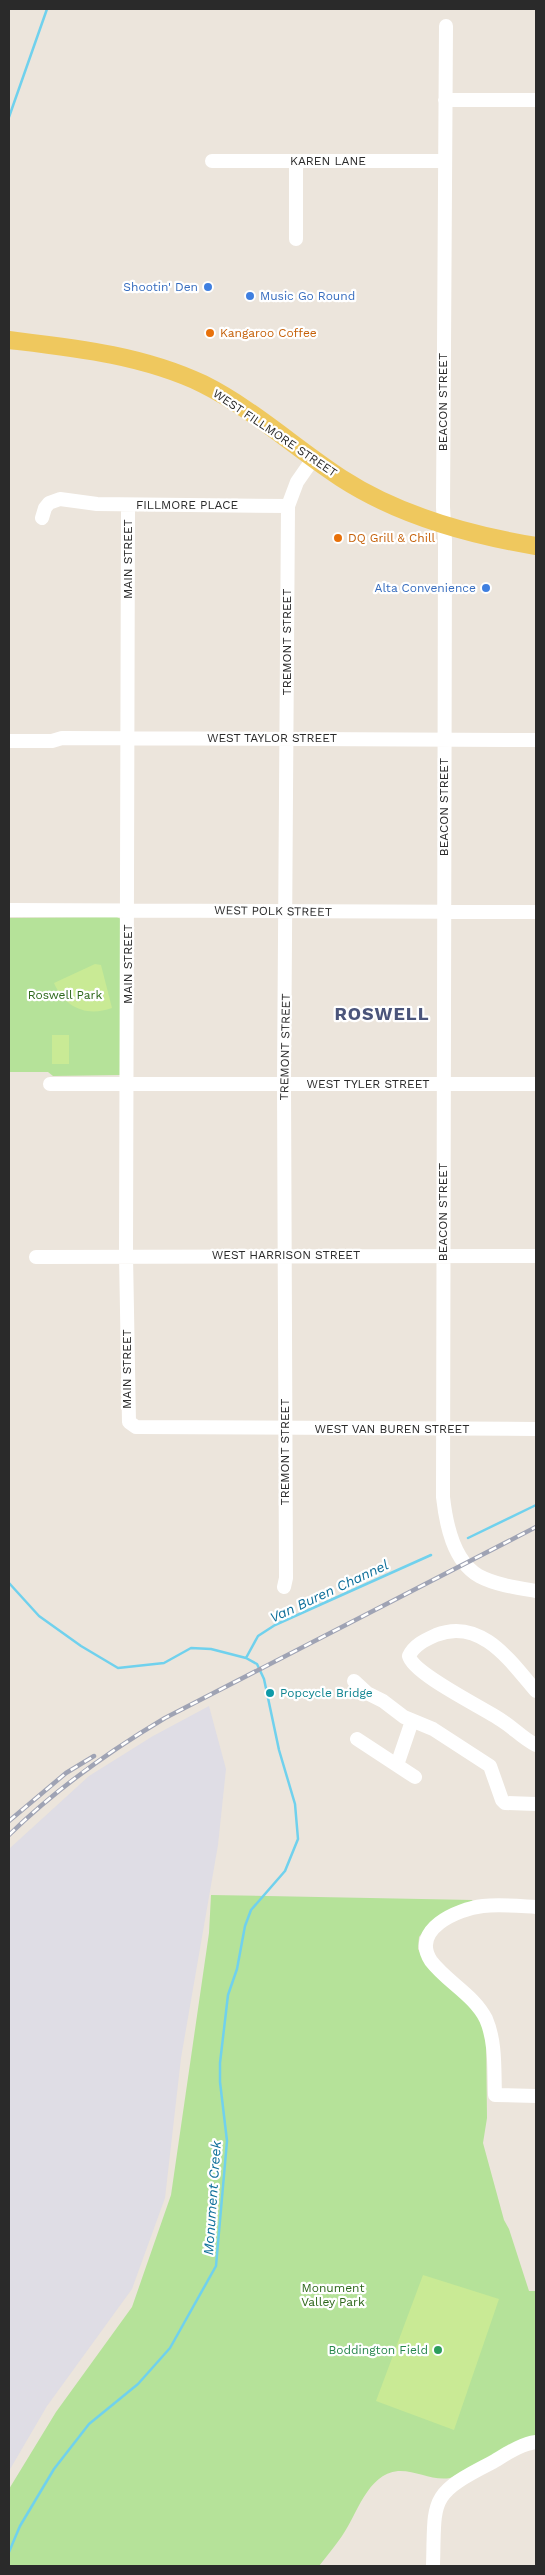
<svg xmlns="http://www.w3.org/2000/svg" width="545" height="2575" viewBox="0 0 545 2575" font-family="'Work Sans',sans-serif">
	<rect width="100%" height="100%" fill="#ece5dc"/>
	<path fill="#dfdde5" d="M209 1706 226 1769 218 1845 181 2058 165 2198 132 2289 47 2406 9 2471V1849L89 1776 153 1736Z"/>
	<path fill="#b5e299" d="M117 917 121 919 120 1075 53 1076 48 1072H9V918Z
		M211 1895 473 1900 426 1928 419 1937 418 1949 427 1964 475 2010 486 2034 487 2118 483 2143 504 2220 509 2229 529 2291H536V2437L450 2478C432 2481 416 2470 398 2471 367 2474 357 2515 342 2536 335 2546 327 2556 319 2566H9V2489L56 2412 132 2307 171 2195 209 1933Z"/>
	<path fill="#c9ea95" d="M95 964 101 965 112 1008C87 1017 65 1008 54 983Z
		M52 1035H69V1064H52Z
		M423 2275 499 2299 454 2430 376 2401Z"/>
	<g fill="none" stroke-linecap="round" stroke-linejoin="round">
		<path stroke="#70d1ed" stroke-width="2.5" d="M9 117 47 9
			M468 1538 536 1505
			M9 1583 39 1616 81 1646 118 1668 164 1663 191 1648 211 1649 246 1658 257 1664 264 1679 279 1750 295 1804 298 1839 285 1871 251 1910 245 1926 237 1969 228 1995 220 2063V2082L227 2141 216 2266 170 2348 138 2384 89 2424 54 2469 20 2526 9 2552
			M246 1658 258 1636 275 1625 431 1555"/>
		<path stroke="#fff" stroke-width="14" d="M446 26 443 507 445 540 443 1497C446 1524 453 1561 479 1576 496 1585 518 1588 536 1591
			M445 100H536
			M212 161H444
			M296 239V161
			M128 505 126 1255 129 1422 136 1427 536 1429
			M42 518 45 508 49 503 60 499 97 504 288 506 297 482 313 459
			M9 741H52L62 738 536 740
			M9 910 536 912
			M50 1084H536
			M36 1257 536 1256
			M284 1587 286 1578 284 1083 288 506
			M354 1681 367 1693 383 1701 404 1717 433 1729 490 1766 502 1800 505 1803 536 1804
			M536 1691C511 1662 481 1617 436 1635 425 1640 414 1645 409 1656 413 1674 484 1708 501 1720 514 1728 522 1738 536 1745
			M357 1739 415 1777
			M397 1765 412 1721
			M536 1907C519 1906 500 1904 483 1906 457 1909 410 1930 431 1961 447 1982 474 1995 486 2019 496 2042 494 2070 495 2095L536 2096
			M433 2566C435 2499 428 2495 491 2463 505 2455 520 2444 536 2442"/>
		<path stroke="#efc85e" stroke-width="18" d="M9 340C75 348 142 355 203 384 253 409 295 448 341 478 398 515 469 535 536 546"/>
		<defs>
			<path id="rail" d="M9 1821 66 1773 94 1756
				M9 1835C56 1789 108 1752 165 1718L536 1527"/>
		</defs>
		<use href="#rail" stroke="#9fa3b4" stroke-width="4.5"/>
		<use href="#rail" stroke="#fff" stroke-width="2.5" stroke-dasharray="8" stroke-linecap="butt"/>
	</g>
	<g fill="#3f7fe0" stroke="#fff" stroke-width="2">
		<circle cx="208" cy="287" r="5"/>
		<circle cx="250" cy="296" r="5"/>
		<circle cx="486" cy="588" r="5"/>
	</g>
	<g fill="#e8710a" stroke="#fff" stroke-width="2">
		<circle cx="210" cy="333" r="5"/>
		<circle cx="338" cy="538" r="5"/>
	</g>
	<circle fill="#0f9aa8" stroke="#fff" stroke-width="2" cx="270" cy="1693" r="5"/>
	<circle fill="#2e9e5b" stroke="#fff" stroke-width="2" cx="438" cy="2350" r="5"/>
	<g text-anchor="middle" stroke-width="4.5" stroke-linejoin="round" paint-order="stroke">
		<g font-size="12" fill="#2a2a2a" stroke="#fff">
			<text x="328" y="165">KAREN LANE</text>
			<text transform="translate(443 402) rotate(-90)" y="4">BEACON STREET</text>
			<text transform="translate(275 433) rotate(34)" y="4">WEST FILLMORE STREET</text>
			<text x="187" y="509">FILLMORE PLACE</text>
			<text transform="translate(128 559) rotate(-90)" y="4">MAIN STREET</text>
			<text transform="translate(287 642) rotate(-90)" y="4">TREMONT STREET</text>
			<text x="272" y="742">WEST TAYLOR STREET</text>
			<text transform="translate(444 807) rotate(-90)" y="4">BEACON STREET</text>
			<text transform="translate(273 911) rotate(1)" y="4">WEST POLK STREET</text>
			<text transform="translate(128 964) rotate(-90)" y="4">MAIN STREET</text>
			<text transform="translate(285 1047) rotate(-89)" y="4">TREMONT STREET</text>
			<text x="368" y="1088">WEST TYLER STREET</text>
			<text transform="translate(443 1212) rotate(-90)" y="4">BEACON STREET</text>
			<text x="286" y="1259">WEST HARRISON STREET</text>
			<text transform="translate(127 1369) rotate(-90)" y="4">MAIN STREET</text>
			<text x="392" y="1433">WEST VAN BUREN STREET</text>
			<text transform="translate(285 1452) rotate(-90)" y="4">TREMONT STREET</text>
		</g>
		<g font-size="12" fill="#366cbe" stroke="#fff" text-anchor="end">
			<text x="198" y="291">Shootin' Den</text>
			<text x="260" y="300" text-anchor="start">Music Go Round</text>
			<text x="476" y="592">Alta Convenience</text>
		</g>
		<g font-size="12" fill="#c56008" stroke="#fff" text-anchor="start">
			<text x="220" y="337">Kangaroo Coffee</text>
			<text x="348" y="542">DQ Grill &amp; Chill</text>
		</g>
		<g font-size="12" fill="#2d671b" stroke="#fff">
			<text x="65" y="999">Roswell Park</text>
			<text x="333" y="2292">Monument<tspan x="333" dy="14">Valley Park</tspan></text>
		</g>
		<g font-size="12" fill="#0d838f" stroke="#fff" text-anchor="start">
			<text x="280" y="1697">Popcycle Bridge</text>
		</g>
		<g font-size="12" fill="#27864d" stroke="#fff" text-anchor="end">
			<text x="428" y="2354">Boddington Field</text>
		</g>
		<g font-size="14" font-style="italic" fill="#0e6f9a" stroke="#fff">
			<text transform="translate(329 1591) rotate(-25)" y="5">Van Buren Channel</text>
			<text transform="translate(212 2198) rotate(-86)" y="5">Monument Creek</text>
		</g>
		<g font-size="18" font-weight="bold" letter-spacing="1" fill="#4b557b" stroke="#fff">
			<text x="382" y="1020">ROSWELL</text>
		</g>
	</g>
	<rect width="545" height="2575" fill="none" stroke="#2a2a2a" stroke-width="20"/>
</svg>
